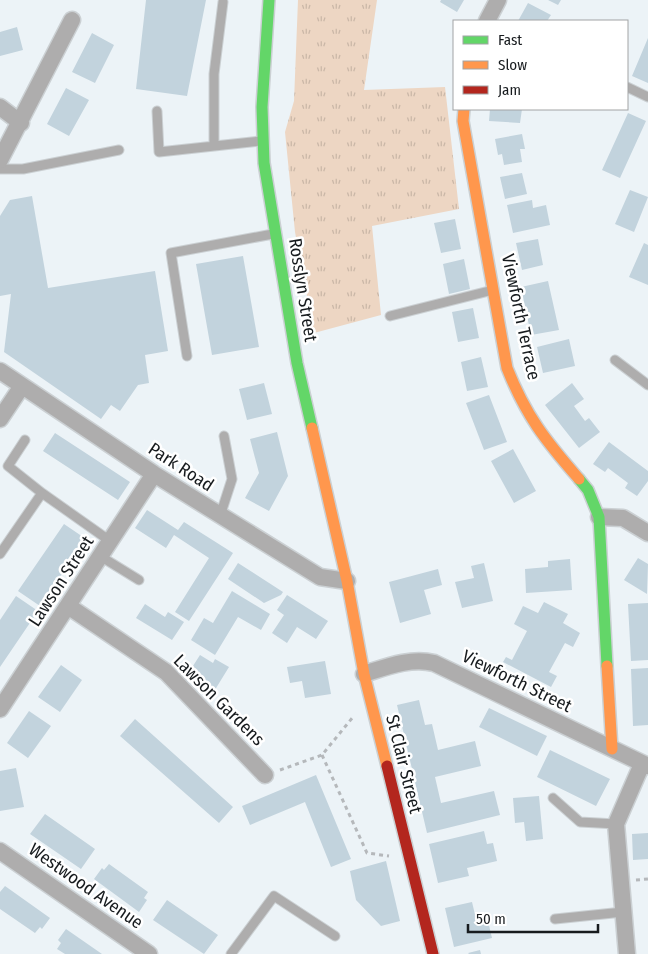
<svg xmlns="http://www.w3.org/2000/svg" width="648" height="954" viewBox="0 0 648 954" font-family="'Fira Sans Condensed',sans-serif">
	<defs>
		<pattern id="grass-tufts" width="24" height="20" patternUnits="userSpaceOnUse" patternTransform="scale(1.25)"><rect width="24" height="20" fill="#edd6c3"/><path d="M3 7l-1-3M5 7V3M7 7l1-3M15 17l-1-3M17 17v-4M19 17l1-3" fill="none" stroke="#cab7a7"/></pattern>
	</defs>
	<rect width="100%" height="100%" fill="#ecf3f7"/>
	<path fill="url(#grass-tufts)" d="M298 0H377L364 90 445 87 459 209 372 226 381 315 314 333 295 232 285 132 294 101Z"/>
	<path fill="#c2d3dd" d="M146 0H206L187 96 136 89Z
		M441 0H464L457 12 440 2Z
		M548 0H561L558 5Z
		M528 3 551 15 547 21H518Z
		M17 27 23 50 0 56V32Z
		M92 33 114 45 95 83 72 72Z
		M648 38V83L632 76Z
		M66 88 89 100 69 136 47 124Z
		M490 109H522L520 123 489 121Z
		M628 113 646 121 620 178 602 170Z
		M522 134 525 149H520L522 162 504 165 502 154 498 155 495 139Z
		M522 173 527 194 505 199 500 177Z
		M630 190 648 197 634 232 615 224Z
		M32 196 48 288 155 271 168 351 145 355 149 383 138 385 120 411 111 405 101 419 4 352 11 294 0 296V216L10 200Z
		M532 200 533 208 546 205 550 225 513 233 507 205Z
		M455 219 461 249 441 253 434 223Z
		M538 239 543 265 522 270 516 243Z
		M644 243 648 245V285L629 277Z
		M243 256 259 347 212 355 196 264Z
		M464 259 470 289 449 294 443 264Z
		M548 281 559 330 531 335 521 287Z
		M473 308 479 338 458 342 452 312Z
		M569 339 575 366 543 373 537 347Z
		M481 357 488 387 467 391 461 362Z
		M264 383 272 414 247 420 239 389Z
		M572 383 584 399 574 406 585 421 589 418 600 432 579 448 545 405Z
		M489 395 507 442 484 450 466 403Z
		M277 432 288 476 269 511 245 498 259 473 250 439Z
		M55 433 130 482 118 500 43 451Z
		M609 442 648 471V481L637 496 625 488 628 483 608 468 605 472 593 464Z
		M513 449 536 491 514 503 491 461Z
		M147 510 178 530 184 522 233 553 189 621 175 612 209 558 174 535 166 548 135 528Z
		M64 524 86 539 40 606 18 591Z
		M638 558 648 564 647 594 624 580Z
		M570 559 572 590 526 593 525 569 548 567V561Z
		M238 563 283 592 281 595 264 603 228 579Z
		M484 563 493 601 462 608 455 582 474 578 471 566Z
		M438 569 442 585 424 590 431 614 400 623 389 582Z
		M232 591 270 614 261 630 238 617 215 655 191 640 204 618 213 623Z
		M287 595 328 621 316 639 297 627 287 643 272 633 284 615 277 610Z
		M16 596 38 611 0 667V620Z
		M544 602 568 614 563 623 580 633 573 647 565 643 549 672 557 676 551 687 503 662 506 657 512 660 527 631 514 624 523 606 538 613Z
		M648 603V660L631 661 628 604Z
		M145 604 165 617 168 612 184 622 172 640 136 618Z
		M200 655 213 663 215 659 229 667 213 693 199 684 204 677 191 669Z
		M325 661 331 694 305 698 302 681 290 683 287 667Z
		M61 665 82 680 60 712 38 697Z
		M648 668V725L633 726 631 669Z
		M419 700 425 725 432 724 438 750 475 741 481 766 435 777 441 803 494 791 500 815 427 833 397 705Z
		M489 708 547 736 537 756 479 727Z
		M29 711 51 726 28 758 7 743Z
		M135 719 233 807 219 823 120 736Z
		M550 750 610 779 596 806 537 777Z
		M16 768 24 807 0 811V771Z
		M316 775 351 859 331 867 305 802 250 825 242 806Z
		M539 796 543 839 526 841 524 822 515 823 513 798Z
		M45 814 95 849 81 869 30 834Z
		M484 831 487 844 493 843 497 861 467 868 469 876 438 883 429 844Z
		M648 833V859L633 860 632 834Z
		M386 861 400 921 381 926 356 900 350 871Z
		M109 864 148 892 144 898 147 900 139 912 94 879 102 868 104 870Z
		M5 886 50 918 42 929 40 927 35 933 0 909V892Z
		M167 900 218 935 204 954 153 920Z
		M472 902 477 923 488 921 492 938 454 947 445 908Z
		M66 929 102 954H65L57 949 61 943 58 940Z
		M480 950 481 954H469L468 953Z"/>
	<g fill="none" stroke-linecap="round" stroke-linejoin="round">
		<defs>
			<path id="lane" d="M627 87 648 97
				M157 111 159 152 260 141
				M214 146V74L223 2
				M0 169H23L119 150
				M390 316 493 290
				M187 356 171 253 273 234
				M615 360 648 385
				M25 440 8 466 42 493
				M220 516 232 479 224 436
				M0 554 42 493 110 541
				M100 556 139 580
				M553 798 580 822 616 824
				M555 919 623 912
				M231 954 274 896 335 936"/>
			<path id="street" d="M487 21 498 0
				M0 107 21 123
				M0 160 72 20
				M0 371 154 474 320 577 347 581
				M0 419 22 386
				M599 517 623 518 648 533
				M68 606 166 672 265 775
				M364 674C386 667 411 657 434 663L648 766
				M0 709 154 474
				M0 851 149 954
				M627 954 616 824 642 764"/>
			<path id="fast" d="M269 0 262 107 264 163 297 363 312 428
				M579 479 588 490 599 517 607 666"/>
			<path id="slow" d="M464 109 463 121 507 368C526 416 545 440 579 479
				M312 428 347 581 364 674 387 766
				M607 666 612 749"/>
			<path id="jam" d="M387 766 433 954"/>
		</defs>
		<use href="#lane" stroke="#cbd0d3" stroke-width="11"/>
		<use href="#street" stroke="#cbd0d3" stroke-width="19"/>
		<use href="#fast" stroke="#cbd0d3" stroke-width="14"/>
		<use href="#slow" stroke="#cbd0d3" stroke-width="14"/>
		<use href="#jam" stroke="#cbd0d3" stroke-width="14"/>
		<path stroke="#b5b8bb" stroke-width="3" stroke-dasharray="4 4" stroke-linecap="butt" d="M322 755 367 853 389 856
			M280 770 322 755 353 717
			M636 880 648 879"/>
		<use href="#lane" stroke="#aeadad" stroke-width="9"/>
		<use href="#street" stroke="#aeadad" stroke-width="16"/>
		<use href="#fast" stroke="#63d668" stroke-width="11"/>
		<use href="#slow" stroke="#ff974d" stroke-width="11"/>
		<use href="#jam" stroke="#b3261e" stroke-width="11"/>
	</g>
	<g text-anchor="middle" stroke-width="5" stroke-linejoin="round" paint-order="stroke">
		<g font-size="18" fill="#171b1e" stroke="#fff">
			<text transform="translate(303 290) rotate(81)" y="6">Rosslyn Street</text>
			<text transform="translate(521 317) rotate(78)" y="6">Viewforth Terrace</text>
			<text transform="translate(181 467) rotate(33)" y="6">Park Road</text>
			<text transform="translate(61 581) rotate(-57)" y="6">Lawson Street</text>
			<text transform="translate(517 681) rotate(26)" y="6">Viewforth Street</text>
			<text transform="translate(219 700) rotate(45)" y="6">Lawson Gardens</text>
			<text transform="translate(404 764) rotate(76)" y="6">St Clair Street</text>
			<text transform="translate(86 886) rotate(35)" y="6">Westwood Avenue</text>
		</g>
	</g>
	<rect x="453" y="20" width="175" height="90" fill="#ffffff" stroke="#a2a4a5"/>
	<rect x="463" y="36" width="25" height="8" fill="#63d668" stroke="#a2a4a5"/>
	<text x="498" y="45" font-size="15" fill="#171b1e">Fast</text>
	<rect x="463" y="61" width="25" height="8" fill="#ff974d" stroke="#a2a4a5"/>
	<text x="498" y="70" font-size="15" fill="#171b1e">Slow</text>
	<rect x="463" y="86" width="25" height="8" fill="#b3261e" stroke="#a2a4a5"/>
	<text x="498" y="95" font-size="15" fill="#171b1e">Jam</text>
	<path d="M468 924v8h130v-8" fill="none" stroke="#171b1e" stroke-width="2.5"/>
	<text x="476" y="924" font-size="15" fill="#171b1e" stroke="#ffffff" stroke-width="4" paint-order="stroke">50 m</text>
</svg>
